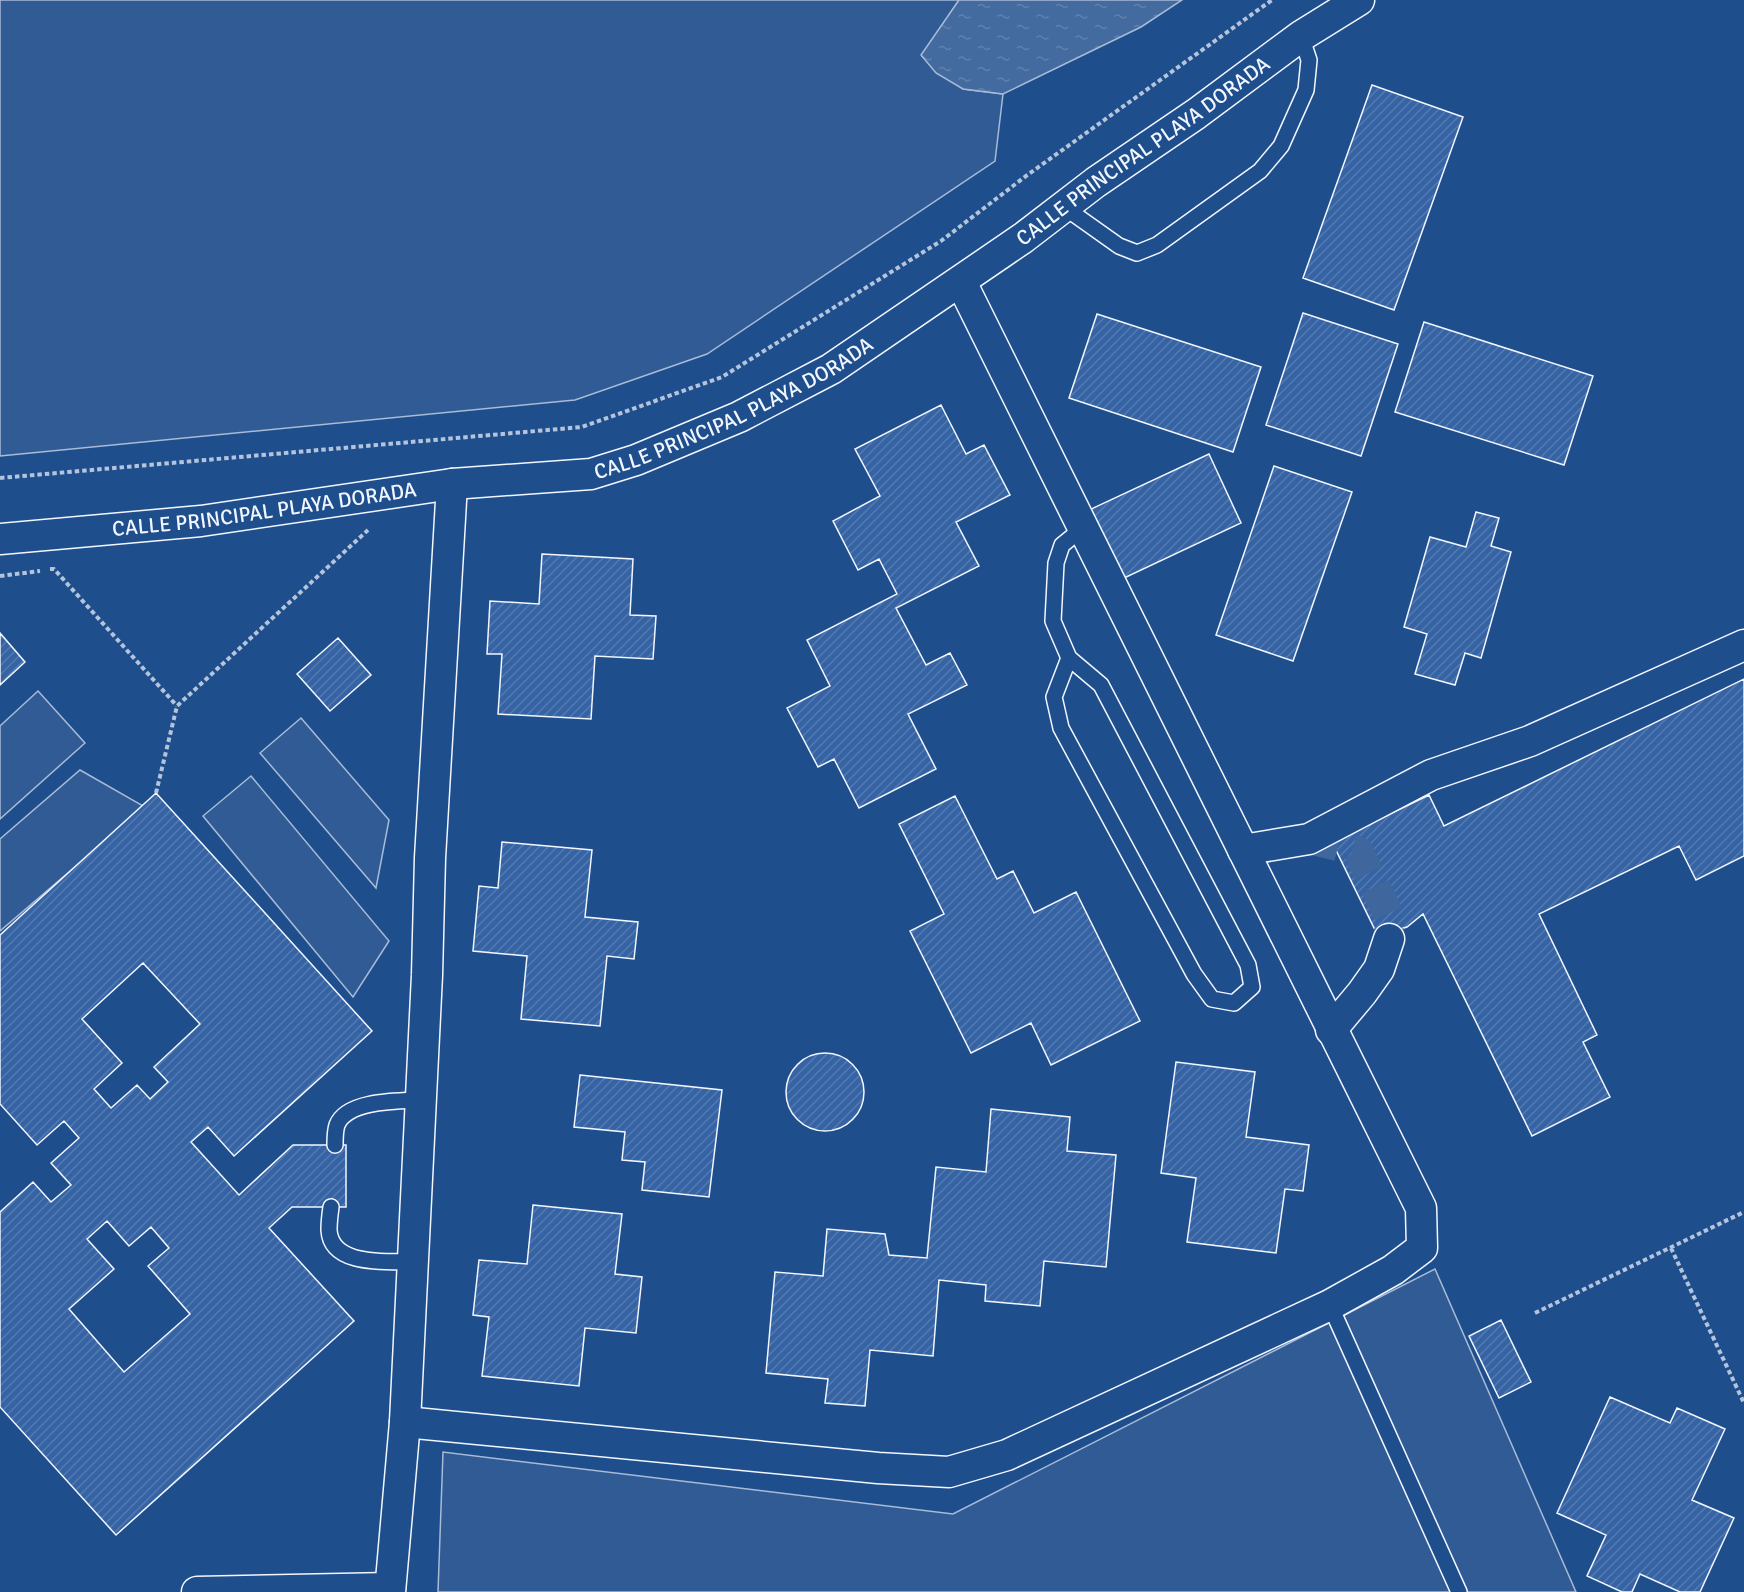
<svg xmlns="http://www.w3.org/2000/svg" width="1744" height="1592" viewBox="0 0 1744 1592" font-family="Signika,sans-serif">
	<defs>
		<pattern id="water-ripples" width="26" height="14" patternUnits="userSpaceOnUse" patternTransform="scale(1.5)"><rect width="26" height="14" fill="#446ba0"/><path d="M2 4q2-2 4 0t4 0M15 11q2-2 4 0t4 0" fill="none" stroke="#5f81ae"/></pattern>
		<pattern id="building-hatch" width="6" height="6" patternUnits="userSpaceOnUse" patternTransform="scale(1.5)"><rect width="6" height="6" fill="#3563a3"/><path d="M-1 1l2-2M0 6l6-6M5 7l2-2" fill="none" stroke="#537ab1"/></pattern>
	</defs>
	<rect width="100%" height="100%" fill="#1f4e8c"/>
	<path fill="#305b95" stroke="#a8bbd7" stroke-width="1.5" d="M0 0H959L922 56 963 89 1003 94 995 161 707 354 575 400 0 456Z
		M38 691 85 743 0 819V726Z
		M301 718 389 820 376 888 260 753Z
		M80 770 145 807 0 931V839Z
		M251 776 389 941 353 997 203 816Z
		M1435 1269 1576 1592H438L443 1452 953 1514Z"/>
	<path fill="url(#water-ripples)" stroke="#a8bbd7" stroke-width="1.5" d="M959 0H1182L1141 27 1003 94 963 89 936 73 921 55Z"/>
	<path fill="url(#building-hatch)" stroke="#f2f6ff" stroke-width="1.5" fill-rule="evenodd" d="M1372 85 1463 117 1394 310 1303 278Z
		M1303 313 1398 344 1361 456 1266 425Z
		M1097 314 1261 367 1233 452 1069 398Z
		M1424 322 1593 376 1564 465 1395 412Z
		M941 405 966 454 984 445 1010 495 956 522 979 566 896 608 926 665 950 653 967 685 908 714 936 769 859 808 834 759 818 767 787 708 830 686 807 640 897 594 879 559 858 570 833 521 880 496 855 449Z
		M1209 454 1241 523 1122 579 1089 510Z
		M1274 466 1352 492 1293 661 1216 635Z
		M1476 512 1499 518 1491 546 1511 552 1481 658 1465 653 1455 685 1415 674 1427 634 1404 627 1430 537 1466 547Z
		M542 554 633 559 630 615 656 616 653 659 595 656 591 719 498 714 502 654H487L490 601 539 604Z
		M0 633 25 662 0 685Z
		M338 638 371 675 330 711 297 674Z
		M1744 679V856L1696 880 1679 846 1539 914 1597 1035 1583 1042 1610 1097 1532 1136 1423 914 1407 927 1378 936 1332 842 1429 795 1444 826Z
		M156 793 372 1031 234 1156 208 1127 191 1142 239 1195 293 1145H346V1207H292L269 1228 354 1321 116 1535 0 1407V1212L33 1182 51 1202 71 1185 51 1163 79 1138 64 1121 37 1145 0 1104V935ZM143 963 200 1024 154 1067 168 1082 150 1099 137 1085 111 1108 94 1089 122 1063 82 1019ZM107 1221 129 1246 151 1227 169 1248 148 1266 190 1314 124 1372 69 1309 114 1269 87 1239Z
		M955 796 997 879 1013 871 1034 913 1076 892 1140 1021 1051 1065 1031 1023 971 1053 910 931 944 914 899 824Z
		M502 842 592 850 585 917 638 922 634 959 607 956 600 1026 521 1019 527 956 473 951 479 886 498 888Z
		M786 1092a39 39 0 1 1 78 0a39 39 0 1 1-78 0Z
		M1176 1062 1255 1072 1246 1137 1309 1145 1303 1191 1285 1189 1276 1253 1187 1242 1196 1178 1161 1173Z
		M580 1075 722 1090 709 1197 642 1190 645 1162 622 1160 625 1132 574 1127Z
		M991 1109 1070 1117 1067 1151 1116 1155 1106 1267 1044 1261 1040 1306 985 1301 986 1285 939 1280 933 1356 870 1350 865 1406 825 1403 828 1379 766 1373 775 1272 823 1276 827 1229 885 1234 889 1255 927 1258 936 1167 986 1172Z
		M533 1205 622 1214 615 1274 642 1277 636 1333 585 1328 579 1386 482 1376 489 1317 473 1315 479 1260 527 1264Z
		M1501 1320 1531 1382 1499 1398 1469 1336Z
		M1610 1397 1670 1423 1677 1408 1725 1429 1692 1500 1734 1518 1700 1592H1680L1640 1574 1632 1592H1622L1587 1576 1606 1535 1557 1513Z"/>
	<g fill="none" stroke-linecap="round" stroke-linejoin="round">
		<path stroke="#3f679d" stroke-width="30" stroke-dasharray="30 15" stroke-linecap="butt" d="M1309 839 1358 851 1389 915V939"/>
		<defs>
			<path id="service" d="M1064 207 1119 246 1137 253 1157 245 1260 171 1281 146 1306 90 1309 60 1301 36
				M1069 658 1054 697 1061 728 1194 974 1212 999 1234 1003 1252 987 1248 965 1101 685 1069 658 1053 621 1056 563 1062 545 1083 528
				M335 1145C335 1139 335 1131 337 1125 347 1100 398 1101 421 1100
				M331 1207C330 1214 329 1223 329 1230 331 1267 388 1261 413 1262
				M1330 1305 1459 1592"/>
			<g id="minor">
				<path id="s1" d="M0 539 201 521 452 484 591 474 636 460 739 417 831 369 1023 238 1096 182 1196 114 1301 36 1359 0"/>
				<path d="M1243 850 1309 839 1431 775 1530 741 1744 645"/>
				<path d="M1331 1030 1362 993 1379 969 1389 939"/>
				<path d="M405 1422 878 1468 949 1472 1007 1455 1330 1305 1393 1270 1422 1248 1421 1208 961 282"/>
				<path d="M197 1592 390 1588"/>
				<path d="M390 1592 405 1422 427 975 430 858 452 484"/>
			</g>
		</defs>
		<use href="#service" stroke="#f2f6ff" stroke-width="18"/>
		<use href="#minor" stroke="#f2f6ff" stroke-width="33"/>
		<path stroke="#b3c4dc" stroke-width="4" stroke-dasharray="4.5 3" stroke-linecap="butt" d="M0 478 582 427 722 377 941 241 1026 176 1272 0
			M50 569H54L177 706
			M0 576 40 571
			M156 793 177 706 368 530
			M1671 1248 1744 1403
			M1535 1313 1744 1212"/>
		<use href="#service" stroke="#1f4e8c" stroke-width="15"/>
		<use href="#minor" stroke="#1f4e8c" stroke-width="30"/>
	</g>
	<g text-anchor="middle" stroke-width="4.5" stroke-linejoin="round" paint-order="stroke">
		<g font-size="21" fill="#f2f6ff" stroke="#1f4e8c">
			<text dy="7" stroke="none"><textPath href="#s1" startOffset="1238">CALLE PRINCIPAL PLAYA DORADA</textPath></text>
			<text dy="7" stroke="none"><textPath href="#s1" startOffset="752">CALLE PRINCIPAL PLAYA DORADA</textPath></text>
			<text dy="7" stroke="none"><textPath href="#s1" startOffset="266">CALLE PRINCIPAL PLAYA DORADA</textPath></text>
		</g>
	</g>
</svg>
